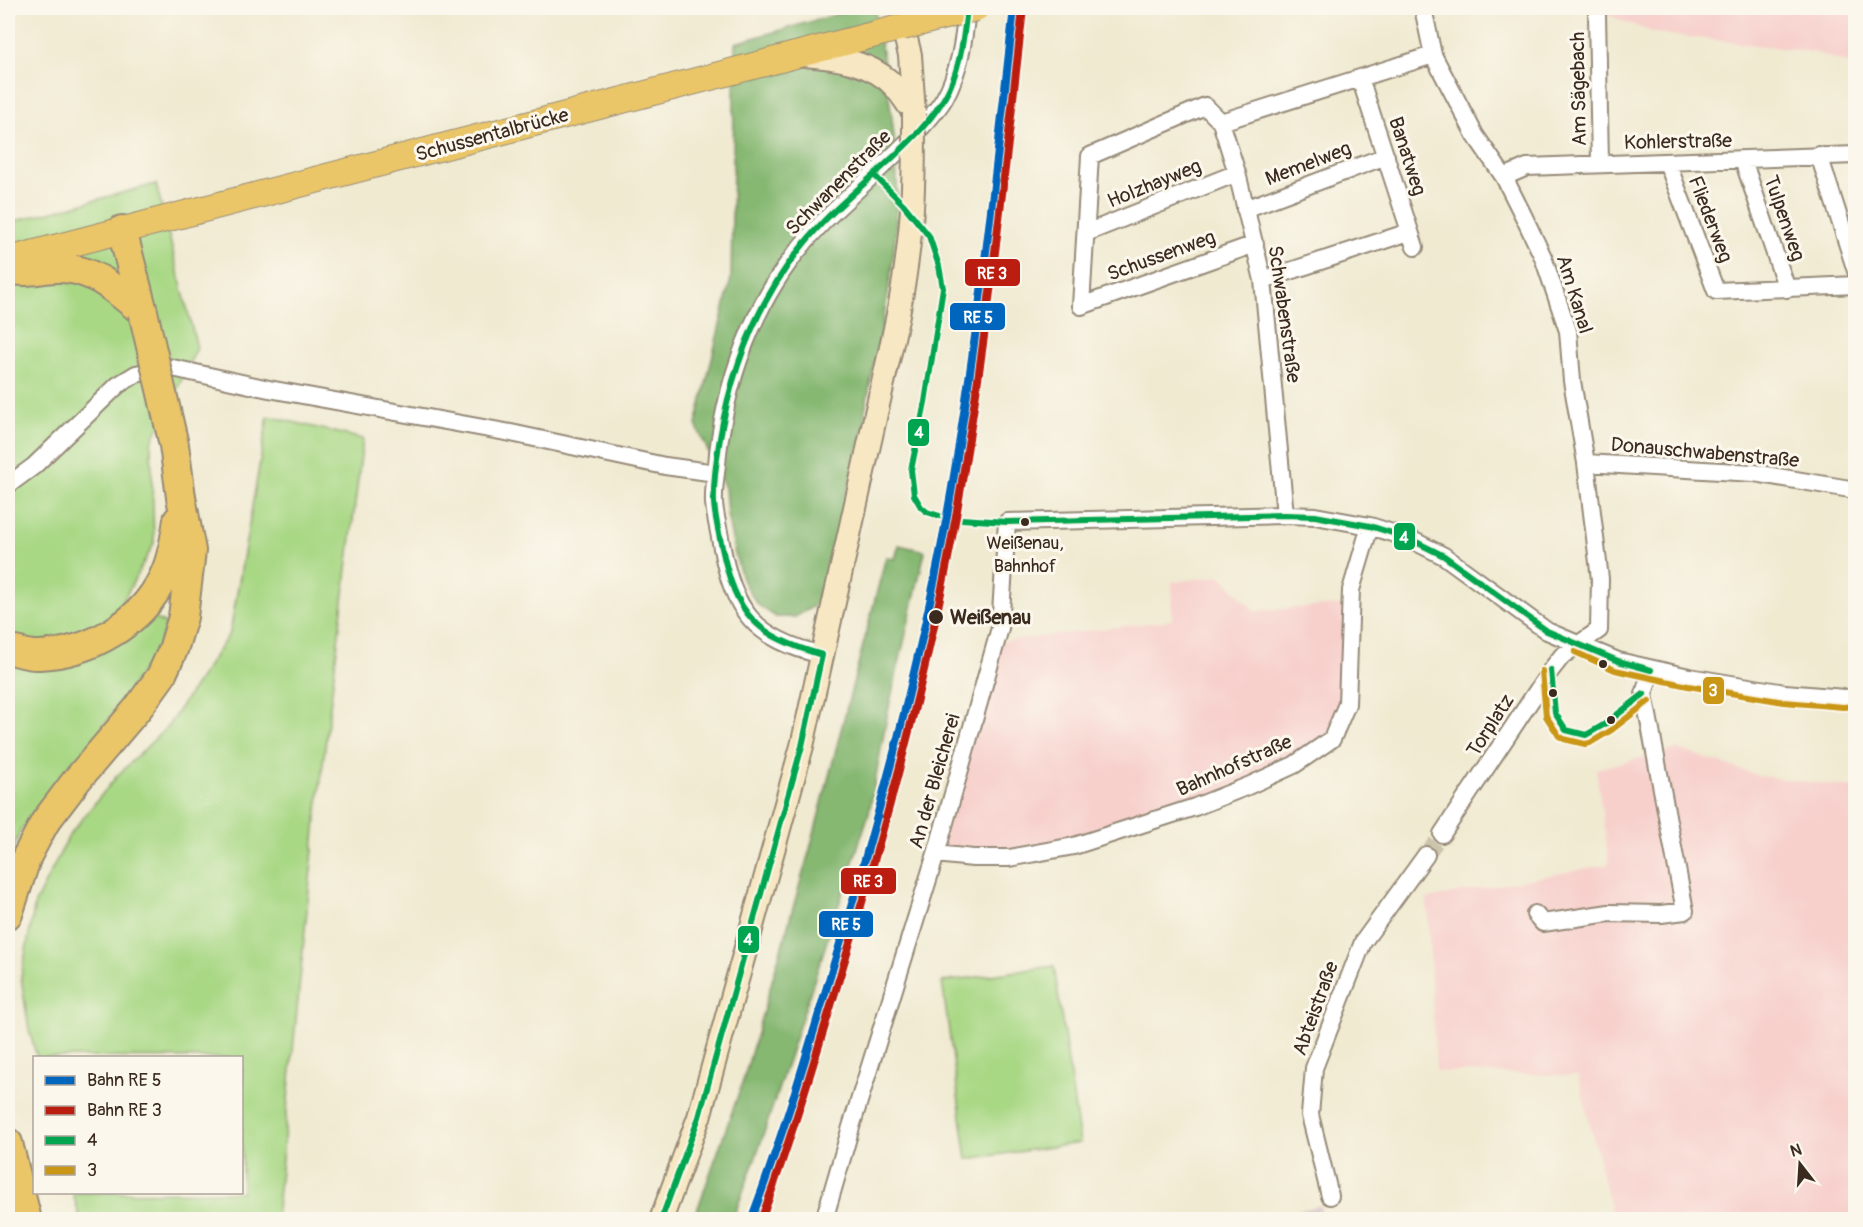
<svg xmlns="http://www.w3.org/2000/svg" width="1863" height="1227" viewBox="0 0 1863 1227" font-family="Pangolin,sans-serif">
	<rect width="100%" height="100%" fill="#fbf7ec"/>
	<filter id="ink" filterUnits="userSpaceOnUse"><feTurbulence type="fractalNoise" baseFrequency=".0167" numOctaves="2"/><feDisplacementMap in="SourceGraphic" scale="12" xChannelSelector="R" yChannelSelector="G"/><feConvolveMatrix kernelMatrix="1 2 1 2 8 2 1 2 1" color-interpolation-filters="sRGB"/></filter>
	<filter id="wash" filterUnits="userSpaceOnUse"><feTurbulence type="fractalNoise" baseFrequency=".008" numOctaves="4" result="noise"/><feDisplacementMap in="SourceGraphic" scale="24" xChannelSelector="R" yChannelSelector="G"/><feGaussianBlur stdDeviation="1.35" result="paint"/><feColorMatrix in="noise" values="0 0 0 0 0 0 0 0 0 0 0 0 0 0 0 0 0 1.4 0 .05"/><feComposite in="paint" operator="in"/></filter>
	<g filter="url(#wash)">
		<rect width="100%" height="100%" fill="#f0ead1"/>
		<path fill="#f7d0cc" d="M1608 8H1855V66L1814 52 1655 33 1607 15Z
			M1221 576 1254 611 1341 605 1346 613 1344 702 1330 736 1292 763 1194 804 1044 849 974 855 940 851 999 642 1172 620V582Z
			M1678 749 1760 776 1855 788V1219H1613L1578 1076 1436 1071 1427 899 1609 864 1596 769Z"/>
		<path fill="#d2bec3" d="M1320 1205 1323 1219H1267Z"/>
		<path fill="#a9d885" stroke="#728152" stroke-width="1.5" d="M156 184 197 348 151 443 154 543 122 603 166 624 157 650 85 753 20 831 8 866V223Z
			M268 416 363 439 316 820 276 1219H80L73 1193 242 1192V1058L37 1057 29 1030 21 977 35 903 70 834 117 776 168 726 230 633Z
			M1054 966 1080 1143 967 1159 942 982Z"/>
		<path fill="#86b872" stroke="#607148" stroke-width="1.5" d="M859 8H875C885 74 899 140 897 207 895 278 877 347 864 415L867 416 823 586 814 606 795 617H776L758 605 743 582 735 554 727 514 725 488 696 425 731 279 735 43Z
			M899 545 925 551 888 711 869 813 760 1145 733 1219H694L743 1081 810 849 886 557 895 559Z"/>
	</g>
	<g filter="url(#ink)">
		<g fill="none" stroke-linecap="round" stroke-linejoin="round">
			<path stroke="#ccc4ad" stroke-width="16" stroke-dasharray="16 8" stroke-linecap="butt" d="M1426 855 1442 834"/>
			<defs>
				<path id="street" d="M1423 8 1433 55 1475 135 1504 177 1523 215 1543 257 1568 331 1572 381 1586 463 1600 579 1599 630 1562 656 1551 670 1442 834
					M1597 14 1600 163
					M1360 78 1415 247
					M1221 122 1205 106 1090 156 1081 306 1255 244
					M1819 155 1856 271
					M1743 160 1787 289
					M1667 162 1716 291 1856 285
					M1504 177 1527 167 1856 155
					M1245 209 1386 156
					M1086 233 1237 173
					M1263 280 1409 232
					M1586 463 1754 473 1856 490
					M8 485 34 466 118 385 136 374 168 367 269 389 511 433 665 466 716 473
					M1285 515 1263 280 1237 173 1221 122 1433 55
					M822 655C755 639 733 612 721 543 719 530 715 516 714 503 713 487 717 470 718 453 728 368 761 284 823 222 854 191 888 163 918 131 927 121 937 111 944 99 960 71 964 39 967 8
					M936 854 973 858H1009L1074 846 1195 807 1248 786 1294 765 1332 739 1347 704 1351 590 1370 526
					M1535 914 1543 923 1609 913 1661 914 1685 911 1644 694 1651 670
					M1330 1196 1310 1115 1314 1068 1363 942 1426 855
					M824 1220 851 1127 936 854 1000 628 1007 522 1285 515 1315 516 1370 526 1408 538 1444 556 1547 631 1618 661 1689 677 1785 693 1844 698 1856 697"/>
				<path id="secondary" d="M903 27 910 55 914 113
					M804 55C834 57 873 62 895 87 902 95 908 105 914 113
					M661 1220 699 1117 802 746 875 418"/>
				<path id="primary" d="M8 260 903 27"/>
				<path id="highway" d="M122 230 143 312
					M8 269C25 274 41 268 59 268 94 268 117 291 143 312
					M8 649C17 651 29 656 39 655 89 653 141 624 163 578 172 560 175 539 178 520
					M8 914 27 856 45 822 76 781 138 708 161 676 173 650 183 617 191 551 181 497
					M8 1143 27 1220"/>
			</defs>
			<use href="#street" stroke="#968a78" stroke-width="20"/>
			<use href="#secondary" stroke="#968a78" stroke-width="26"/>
			<use href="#primary" stroke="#968a78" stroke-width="28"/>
			<use href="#highway" stroke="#968a78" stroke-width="32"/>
			<use href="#street" stroke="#fff" stroke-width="16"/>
			<use href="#secondary" stroke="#f7e8c3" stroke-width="22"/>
			<use href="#primary" stroke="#eac669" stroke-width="26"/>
			<use href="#highway" stroke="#eac669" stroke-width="28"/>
			<defs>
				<path id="secondary-bridge" d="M875 418C888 360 903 302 909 242 914 199 914 156 914 113"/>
				<path id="primary-bridge" d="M903 27 976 8"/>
				<path id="highway-bridge" d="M143 312 174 445 181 497"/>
			</defs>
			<use href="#secondary-bridge" stroke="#968a78" stroke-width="26" stroke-linecap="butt"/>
			<use href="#primary-bridge" stroke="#968a78" stroke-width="28" stroke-linecap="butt"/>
			<use href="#highway-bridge" stroke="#968a78" stroke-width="32" stroke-linecap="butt"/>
			<use href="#secondary-bridge" stroke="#f7e8c3" stroke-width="22"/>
			<use href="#primary-bridge" stroke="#eac669" stroke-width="26"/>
			<use href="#highway-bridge" stroke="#eac669" stroke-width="28"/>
			<defs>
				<path id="bus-1" d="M874 175 903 204 929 236 939 266 943 288 925 402 911 470 914 495 921 507 927 512 946 518 1007 522 1285 515 1315 516 1370 526 1408 538 1444 556 1547 631 1618 661 1651 670
					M822 655C756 636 736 615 722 548 719 533 715 518 714 503 713 484 716 463 719 444 732 361 764 284 823 222 860 183 928 136 950 87 961 62 964 35 967 8
					M1551 670 1555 713 1566 730 1586 735 1605 724 1644 694
					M661 1220 699 1117 802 746 822 655"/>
				<path id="bus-2" d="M1575 652 1615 670 1688 686 1784 702 1843 707 1856 706
					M1542 671 1546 716 1559 736 1564 739 1585 744 1590 743 1610 731 1649 701"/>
			</defs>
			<use href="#bus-1" stroke="#fbf7ec" stroke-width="10"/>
			<use href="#bus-2" stroke="#fbf7ec" stroke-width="10"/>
			<use href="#bus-1" stroke="#01a54f" stroke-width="6"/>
			<use href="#bus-2" stroke="#ca9615" stroke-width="6"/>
			<defs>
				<path id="rail-1" d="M751 1220C782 1138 807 1054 832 970 878 821 919 670 947 516 977 348 995 178 1014 8"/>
				<path id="rail-2" d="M761 1220C791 1140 815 1058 840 976 886 825 928 672 956 516 986 348 1004 179 1023 9"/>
			</defs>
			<use href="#rail-1" stroke="#fbf7ec" stroke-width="12"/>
			<use href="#rail-2" stroke="#fbf7ec" stroke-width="12"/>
			<use href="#rail-1" stroke="#0065bd" stroke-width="8"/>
			<use href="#rail-2" stroke="#bb1e10" stroke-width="8"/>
		</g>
	</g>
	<g fill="#3b2a1e" stroke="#fbf7ec" stroke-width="2">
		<circle cx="1025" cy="522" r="5"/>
		<circle cx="936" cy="617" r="8"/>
		<circle cx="1603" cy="664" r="5"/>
		<circle cx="1553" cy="693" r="5"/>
		<circle cx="1611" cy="720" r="5"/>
	</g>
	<g text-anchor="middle" stroke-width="6" stroke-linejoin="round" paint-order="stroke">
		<g font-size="18" fill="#3b2a1e" stroke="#fbf7ec">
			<text x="1025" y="549">Weißenau,<tspan x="1025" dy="23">Bahnhof</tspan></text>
		</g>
		<g font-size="20" fill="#3b2a1e" stroke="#fbf7ec">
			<text transform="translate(1578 89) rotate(-91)" y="7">Am Sägebach</text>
			<text transform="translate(492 134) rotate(-15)" y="7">Schussentalbrücke</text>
			<text transform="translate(1678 141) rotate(-1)" y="7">Kohlerstraße</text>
			<text transform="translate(1408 156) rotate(72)" y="7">Banatweg</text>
			<text transform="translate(1308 163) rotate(-21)" y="7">Memelweg</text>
			<text transform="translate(838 182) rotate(-45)" y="7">Schwanenstraße</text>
			<text transform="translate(1154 183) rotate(-22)" y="7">Holzhayweg</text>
			<text transform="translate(1785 218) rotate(71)" y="7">Tulpenweg</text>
			<text transform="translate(1711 219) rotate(69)" y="7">Fliederweg</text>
			<text transform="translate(1161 255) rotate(-20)" y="7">Schussenweg</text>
			<text transform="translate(1575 294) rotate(73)" y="7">Am Kanal</text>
			<text transform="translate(1285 314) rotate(82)" y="7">Schwabenstraße</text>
			<text transform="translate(1705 452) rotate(5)" y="7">Donauschwabenstraße</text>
			<text transform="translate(1490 725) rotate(-57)" y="7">Torplatz</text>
			<text transform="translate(1234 765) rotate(-24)" y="7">Bahnhofstraße</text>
			<text transform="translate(934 781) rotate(-74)" y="7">An der Bleicherei</text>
			<text transform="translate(1315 1008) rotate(-70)" y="7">Abteistraße</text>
		</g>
		<g font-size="20" font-weight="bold" fill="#3b2a1e" stroke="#fbf7ec" text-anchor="start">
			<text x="950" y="624">Weißenau</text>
		</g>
	</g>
	<g stroke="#fbf7ec" stroke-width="2">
		<rect x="964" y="258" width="57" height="29" rx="6" fill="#bb1e10"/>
		<rect x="949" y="302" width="57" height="29" rx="6" fill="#0065bd"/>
		<rect x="907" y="418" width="23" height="29" rx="6" fill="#01a54f"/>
		<rect x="1393" y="522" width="23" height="29" rx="6" fill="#01a54f"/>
		<rect x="1702" y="676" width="23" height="29" rx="6" fill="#ca9615"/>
		<rect x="840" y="867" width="57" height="28" rx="6" fill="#bb1e10"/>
		<rect x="818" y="910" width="56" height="28" rx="6" fill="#0065bd"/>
		<rect x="737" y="925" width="23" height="29" rx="6" fill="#01a54f"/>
	</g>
	<g font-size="16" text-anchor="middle" font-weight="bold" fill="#fff">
		<text x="992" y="279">RE 3</text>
		<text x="978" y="323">RE 5</text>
		<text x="919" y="438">4</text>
		<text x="1404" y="543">4</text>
		<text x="1713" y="696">3</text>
		<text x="868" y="887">RE 3</text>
		<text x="846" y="930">RE 5</text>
		<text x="748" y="945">4</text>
	</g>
	<rect width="1863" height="1227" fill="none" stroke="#fbf7ec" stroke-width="30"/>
	<rect x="33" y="1056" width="210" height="138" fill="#fbf7ec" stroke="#aea59a" stroke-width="1.5"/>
	<rect x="45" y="1076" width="30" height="9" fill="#0065bd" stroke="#aea59a" stroke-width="1.5"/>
	<text x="87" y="1086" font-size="18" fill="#3b2a1e">Bahn RE 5</text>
	<rect x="45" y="1106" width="30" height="9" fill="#bb1e10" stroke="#aea59a" stroke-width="1.5"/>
	<text x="87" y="1116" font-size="18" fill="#3b2a1e">Bahn RE 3</text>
	<rect x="45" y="1136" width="30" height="9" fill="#01a54f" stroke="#aea59a" stroke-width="1.5"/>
	<text x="87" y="1146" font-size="18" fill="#3b2a1e">4</text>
	<rect x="45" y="1166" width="30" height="9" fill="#ca9615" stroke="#aea59a" stroke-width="1.5"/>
	<text x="87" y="1176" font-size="18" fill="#3b2a1e">3</text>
	<g transform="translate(1800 1164) rotate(343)" stroke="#fbf7ec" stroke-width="4.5" paint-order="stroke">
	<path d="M0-4.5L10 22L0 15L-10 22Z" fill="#3b2a1e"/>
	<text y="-9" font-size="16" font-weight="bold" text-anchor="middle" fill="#3b2a1e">N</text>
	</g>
</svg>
